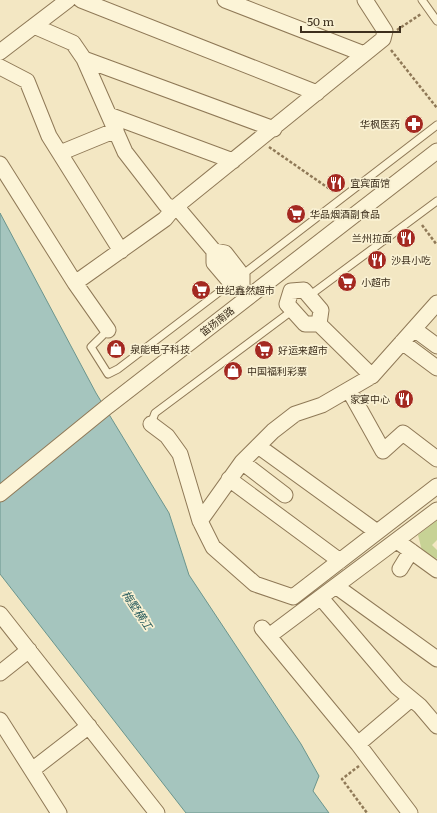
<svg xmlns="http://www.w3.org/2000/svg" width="437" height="813" viewBox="0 0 437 813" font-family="Literata,'Noto Sans SC',serif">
	<rect width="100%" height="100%" fill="#f3e7c3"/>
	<path fill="#c7d295" d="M437 520V540L432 545 437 550V558L435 560 423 555 418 535Z"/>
	<path fill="#a5c5be" stroke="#6b958d" d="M0 213 96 393 169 513 189 575 301 744 319 776 313 791 329 813H186L0 574Z"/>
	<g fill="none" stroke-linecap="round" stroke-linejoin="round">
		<defs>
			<path id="service" d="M422 0 437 21
				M242 275 437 125
				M309 296 437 201
				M108 330 91 347 108 374 118 369 231 283
				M151 424 155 413 293 310"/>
			<path id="minor" d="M81 0 317 93
				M225 0 364 54
				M34 26 73 43 84 59 125 152 166 205 181 212 214 251
				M0 52 68 0
				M84 59 274 129
				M0 67 27 81 49 136 121 251
				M109 115 233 161
				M60 153 116 130
				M0 164 75 283 108 330
				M214 251 225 253 242 275V284L231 283 214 263Z
				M75 283 165 219 173 209 383 39 385 31 365 0
				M304 290 321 310 319 324H305L287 304 291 291Z
				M319 324 372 376
				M414 329 437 346
				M402 342 437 368
				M349 390 383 451 403 433 437 459
				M151 424 167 436 180 454 200 521 213 547 255 584 293 597 437 486
				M258 446 377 532
				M242 462 285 495
				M229 479 340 561
				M0 494 108 406 437 151
				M200 521 242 462 273 431 295 414 322 405 372 376 437 303
				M397 541 437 570
				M400 569 411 551
				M337 587 437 659
				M321 598 397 687 420 706 437 726
				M0 614 157 813
				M262 628 358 744 410 813
				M269 636 437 510
				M0 673 29 650
				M0 720 59 813
				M358 744 411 699
				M32 770 89 726"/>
		</defs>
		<use href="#service" stroke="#8f7957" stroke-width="9"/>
		<use href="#minor" stroke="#8f7957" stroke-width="17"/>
		<path stroke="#8f7957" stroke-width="2.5" stroke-dasharray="3 2" stroke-linecap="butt" d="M397 30 421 14
			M391 50 437 108
			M269 147 334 192
			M422 225 437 245
			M359 766 342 779 367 813"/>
		<use href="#service" stroke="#fcf4d7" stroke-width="7"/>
		<use href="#minor" stroke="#fcf4d7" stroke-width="15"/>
	</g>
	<defs>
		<symbol id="pharmacy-disc" viewBox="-11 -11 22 22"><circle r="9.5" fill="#a42921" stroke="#f9f1d3"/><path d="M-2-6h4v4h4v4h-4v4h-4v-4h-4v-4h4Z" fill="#fff"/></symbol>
		<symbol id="restaurant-disc" viewBox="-11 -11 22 22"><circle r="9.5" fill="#a42921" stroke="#f9f1d3"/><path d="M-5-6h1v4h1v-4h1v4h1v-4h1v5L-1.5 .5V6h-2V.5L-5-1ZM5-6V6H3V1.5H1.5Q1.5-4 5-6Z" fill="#fff"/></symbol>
		<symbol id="supermarket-disc" viewBox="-11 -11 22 22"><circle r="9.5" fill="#a42921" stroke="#f9f1d3"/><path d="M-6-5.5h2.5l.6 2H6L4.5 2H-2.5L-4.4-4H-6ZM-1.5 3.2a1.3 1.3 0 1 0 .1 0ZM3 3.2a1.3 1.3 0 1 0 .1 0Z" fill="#fff"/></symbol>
		<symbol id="shop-disc" viewBox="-11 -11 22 22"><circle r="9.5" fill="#a42921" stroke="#f9f1d3"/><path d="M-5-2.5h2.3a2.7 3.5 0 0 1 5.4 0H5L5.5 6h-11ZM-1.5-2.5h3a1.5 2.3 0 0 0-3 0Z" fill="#fff"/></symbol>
	</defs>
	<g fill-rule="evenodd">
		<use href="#pharmacy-disc" x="403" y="113" width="22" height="22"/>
		<use href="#restaurant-disc" x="325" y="172" width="22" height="22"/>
		<use href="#supermarket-disc" x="285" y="203" width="22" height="22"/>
		<use href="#restaurant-disc" x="395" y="227" width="22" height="22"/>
		<use href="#restaurant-disc" x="366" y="249" width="22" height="22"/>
		<use href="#supermarket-disc" x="336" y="271" width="22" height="22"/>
		<use href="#supermarket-disc" x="190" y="279" width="22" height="22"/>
		<use href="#shop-disc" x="105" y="338" width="22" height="22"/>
		<use href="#supermarket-disc" x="253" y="339" width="22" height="22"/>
		<use href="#shop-disc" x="222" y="360" width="22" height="22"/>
		<use href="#restaurant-disc" x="393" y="388" width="22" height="22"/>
	</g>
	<g text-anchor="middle" stroke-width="3.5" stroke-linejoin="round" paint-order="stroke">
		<g font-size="10" fill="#3d2f1d" stroke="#f9f1d3" text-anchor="start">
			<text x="400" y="128" text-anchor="end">华枫医药</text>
			<text x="350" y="187">宜宾面馆</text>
			<text x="310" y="218">华品烟酒副食品</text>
			<text x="392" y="242" text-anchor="end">兰州拉面</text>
			<text x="391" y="264">沙县小吃</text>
			<text x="361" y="286">小超市</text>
			<text x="215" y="294">世纪鑫然超市</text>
			<text x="130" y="353">泉能电子科技</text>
			<text x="278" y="354">好运来超市</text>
			<text x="247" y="375">中国福利彩票</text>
			<text x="390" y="403" text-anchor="end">家宴中心</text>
		</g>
		<g font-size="10" fill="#3d2f1d" stroke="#f9f1d3">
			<text transform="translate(217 321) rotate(-38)" y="4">笛扬南路</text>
		</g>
		<g font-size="11" font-style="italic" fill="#2b5e5f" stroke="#f9f1d3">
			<text transform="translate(137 610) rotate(56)" y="4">梅墅横江</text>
		</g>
	</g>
	<path d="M301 26v6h99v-6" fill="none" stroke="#3d2f1d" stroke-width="2"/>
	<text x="307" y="26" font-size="12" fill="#3d2f1d" stroke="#f9f1d3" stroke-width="3" paint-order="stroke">50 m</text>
</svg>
